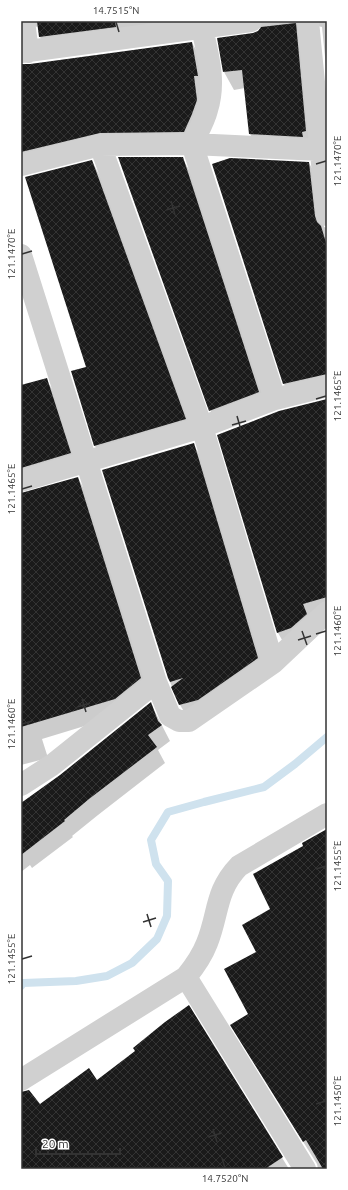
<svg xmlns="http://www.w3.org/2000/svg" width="348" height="1190" viewBox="0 0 348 1190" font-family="Ubuntu,sans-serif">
	<defs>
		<pattern id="building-cross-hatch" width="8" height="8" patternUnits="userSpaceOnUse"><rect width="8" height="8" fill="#1a1a1a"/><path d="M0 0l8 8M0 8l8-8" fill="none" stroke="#333"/></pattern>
	</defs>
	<rect width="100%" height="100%" fill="#fff"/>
	<path fill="#0003" d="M21 21H327V77L322 27 317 26 316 149 261 152 250 134 245 88 234 90 224 72 253 34 259 32 263 27 50 54 40 37 38 27 33 26 24 60 21 63Z
		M192 43 202 60 199 140 110 150 21 166V65H29Z
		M182 158 191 173 267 407 219 425 210 410Z
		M92 161 102 180 196 438 106 464 95 446 72 372 88 368Z
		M309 163 319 181 324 227 327 228V393L294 401 284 384Z
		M46 379 55 394 79 469 21 487V386Z
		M327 400V617L288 650 278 633Z
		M193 444 203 460 267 675 190 721 180 705 170 682Z
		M78 478 86 493 150 693 124 714 42 739 48 758 21 765V494Z
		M151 704 170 741 158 750 165 763 98 815 72 836 73 837 32 868 30 865 21 872V804L60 776Z
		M327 830V1169H318L317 1164 238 1037 249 1015 258 952 272 910 305 847Z
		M188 1006 289 1169H21V1106H39L97 1081 136 1051Z"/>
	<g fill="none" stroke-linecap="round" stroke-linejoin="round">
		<path stroke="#cfe2ee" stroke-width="8" d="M21 986 23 983 76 981 107 976 132 963 157 939 167 916 168 881 156 864 151 840 168 812 204 802 264 787 295 764 327 737"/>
	</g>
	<path fill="url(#building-cross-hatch)" d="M37 21H115L116 27 39 37Z
		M296 23 306 131 302 132 303 137 249 134 242 70 223 72 217 38 253 33 258 31 261 27Z
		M192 42 198 76H194L197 100 192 114 184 132 100 133 21 152V64H30Z
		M118 157H183L259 392 209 411Z
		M230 158 309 162 315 216 317 222 321 226 327 246V374L283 384 212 164Z
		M92 160 186 419 94 446 71 371 86 367 25 177Z
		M47 378 71 453 21 468V385Z
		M327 399V597L303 604 307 614 291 628 277 633 217 435 279 411Z
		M194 443 258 658 198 700 179 705 171 687 183 678 170 682 168 678 102 470Z
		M78 477 141 678 115 699 21 727V493Z
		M151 702 158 721 162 725 148 735 157 747 89 799 64 820 65 821 21 855V803L60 775Z
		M327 829V1169H323L306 1140 303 1142 230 1025 248 1014 224 969 256 952 242 925 270 909 253 874 303 846 302 843Z
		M189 1005 283 1157 265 1169H21V1092L29 1090 40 1104 89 1068 97 1080 135 1051 133 1048 165 1022Z"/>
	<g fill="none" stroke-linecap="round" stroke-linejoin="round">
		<path stroke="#d0d0d0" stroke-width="22" d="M24 21 28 52
			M308 21 327 215
			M202 28C208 56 216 81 207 110 204 122 197 133 192 144L275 399
			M21 52 251 21
			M100 145 202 427 273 663
			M21 165 100 145 192 144 321 150
			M21 255 156 682 170 716 179 721H189L273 663 327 612
			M21 481 202 427 275 399 327 386
			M21 785 52 765 156 682
			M186 977 305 1169
			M21 1080 186 977C195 966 202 956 207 943 219 913 215 891 239 866L327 814"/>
	</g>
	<path fill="none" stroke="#333" stroke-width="1.5" d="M116 22 119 32M316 164 326 161M171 201 175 215M166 210 180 206M22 254 32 251M316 399 326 396M237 416 241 430M232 425 246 421M22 489 32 486M302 631 307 645M316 634 326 631M298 640 311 636M82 699 86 712M77 707 90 703M22 724 32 721M316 869 326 866M147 914 151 927M143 922 156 918M22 959 32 956M316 1104 326 1101M213 1129 217 1142M208 1137 222 1133M222 1158 225 1168"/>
	<rect width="348" height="1190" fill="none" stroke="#ffffff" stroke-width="44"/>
	<path d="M36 1148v6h84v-6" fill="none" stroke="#333333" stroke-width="2"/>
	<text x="42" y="1148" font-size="12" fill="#333333" stroke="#ffffff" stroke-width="3" paint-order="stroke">20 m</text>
	<rect x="22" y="22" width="304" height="1146" fill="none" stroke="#333" stroke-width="1.5"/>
	<g font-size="10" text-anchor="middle" fill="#333">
		<text x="116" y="14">14.7515°N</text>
		<text transform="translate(337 161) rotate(-90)" y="4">121.1470°E</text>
		<text transform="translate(11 254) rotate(-90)" y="4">121.1470°E</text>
		<text transform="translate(337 396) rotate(-90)" y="4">121.1465°E</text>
		<text transform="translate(11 489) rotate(-90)" y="4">121.1465°E</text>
		<text transform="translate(337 631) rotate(-90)" y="4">121.1460°E</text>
		<text transform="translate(11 724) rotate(-90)" y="4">121.1460°E</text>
		<text transform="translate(337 866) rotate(-90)" y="4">121.1455°E</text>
		<text transform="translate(11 959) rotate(-90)" y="4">121.1455°E</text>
		<text transform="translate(337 1101) rotate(-90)" y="4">121.1450°E</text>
		<text x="225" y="1182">14.7520°N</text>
	</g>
</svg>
